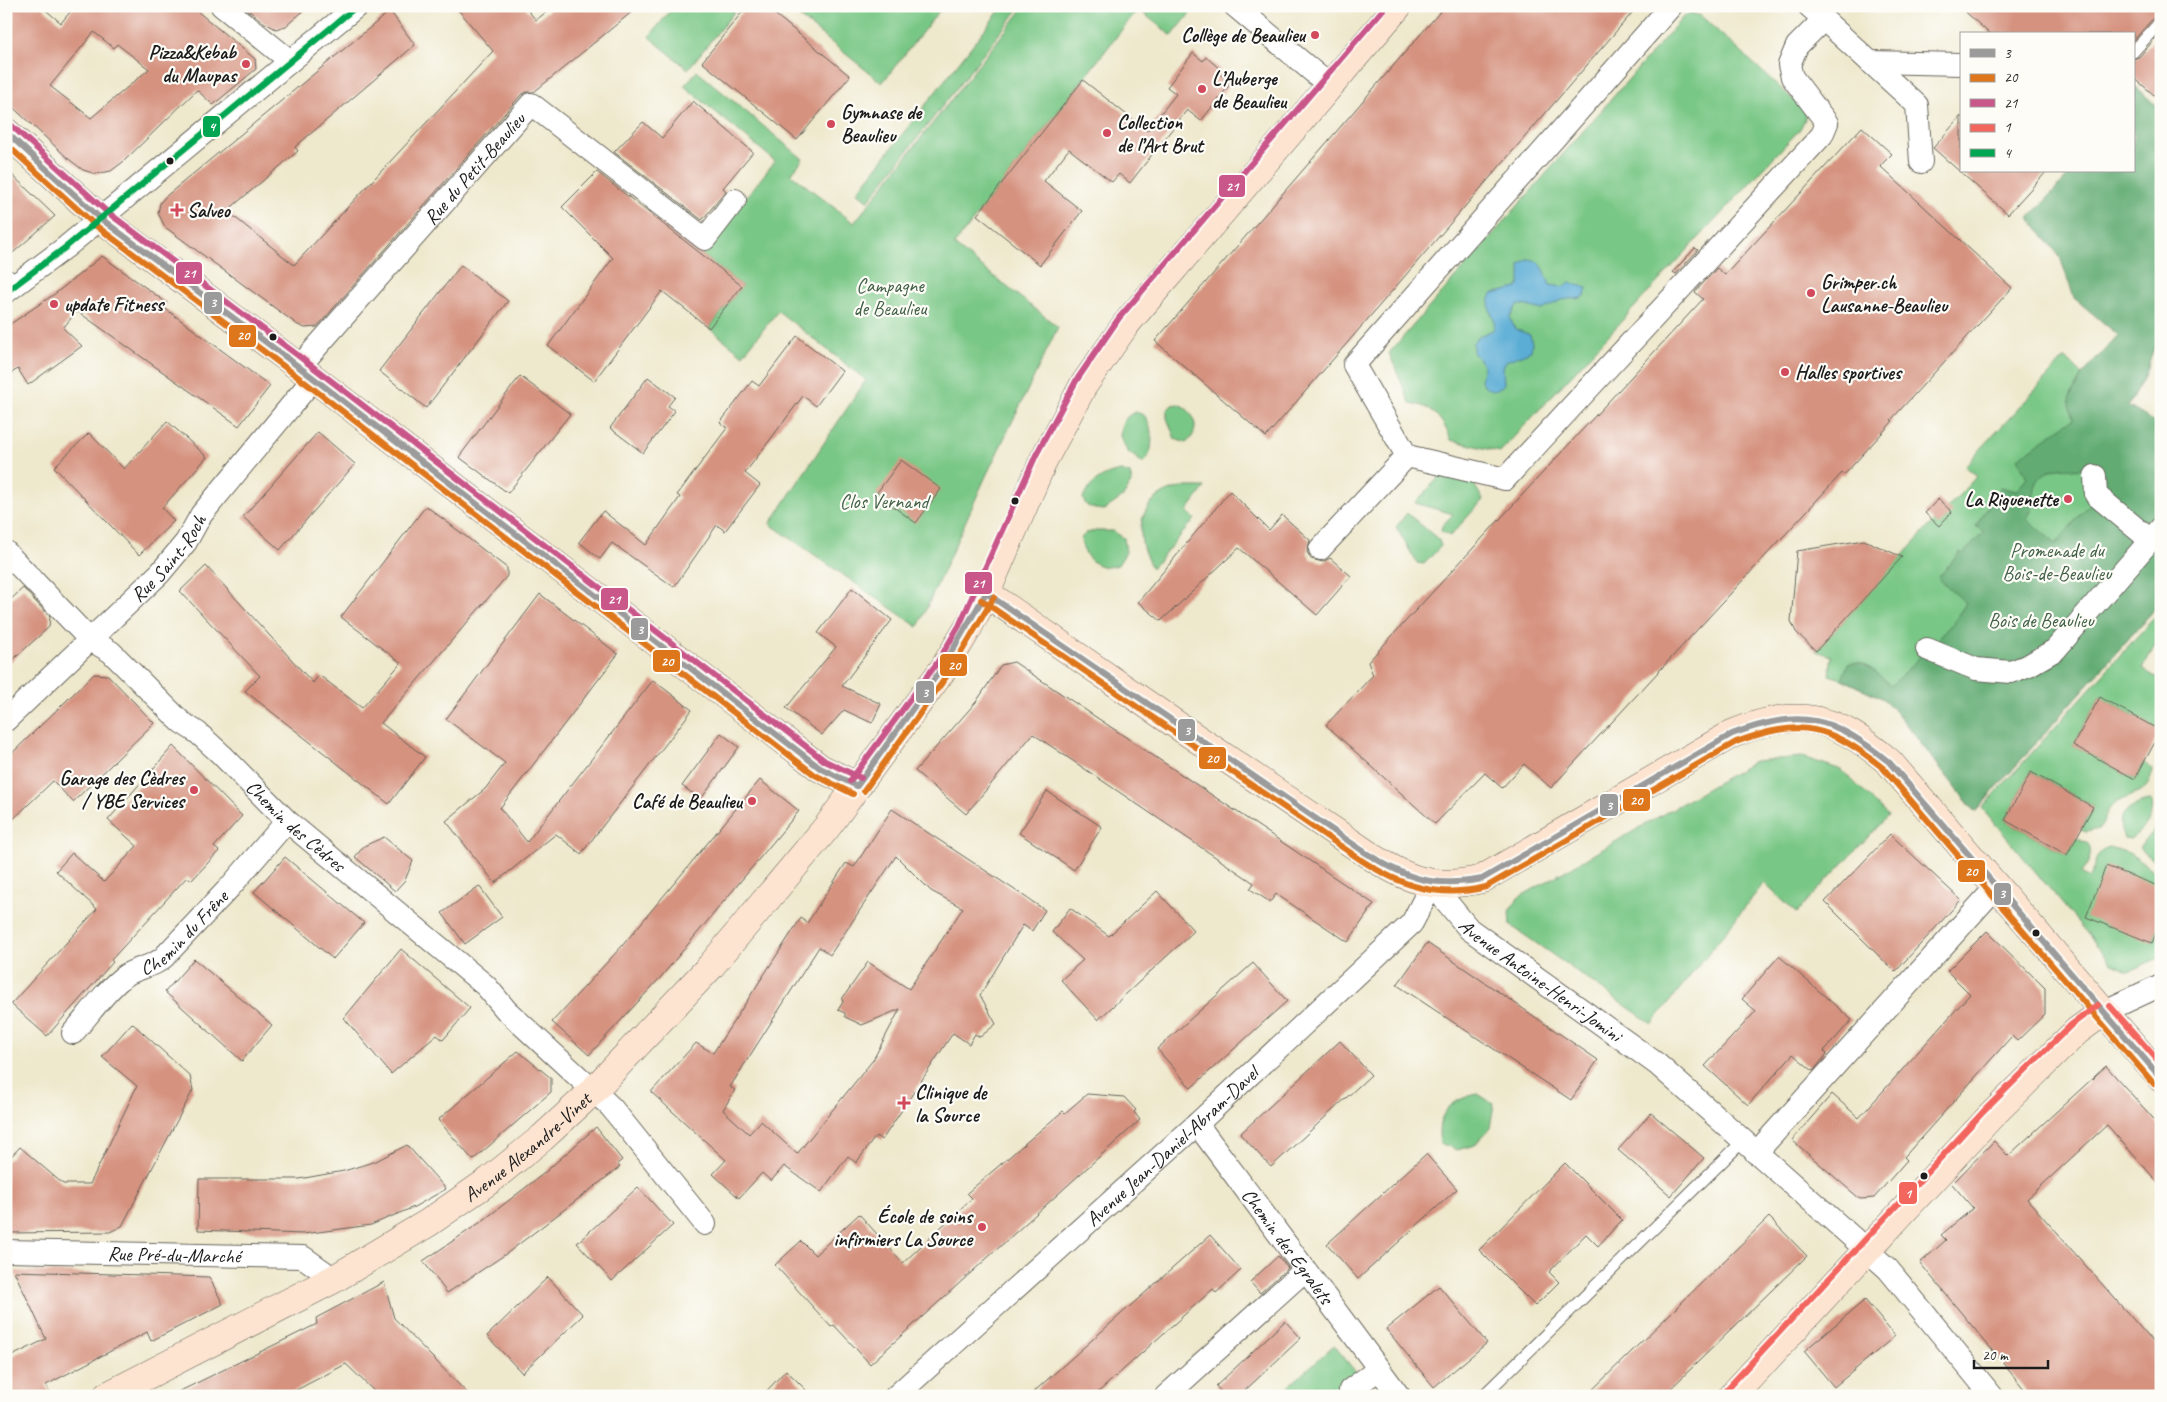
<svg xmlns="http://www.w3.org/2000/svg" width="2167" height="1402" viewBox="0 0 2167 1402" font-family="Caveat,sans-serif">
	<rect width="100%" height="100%" fill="#fdfcf7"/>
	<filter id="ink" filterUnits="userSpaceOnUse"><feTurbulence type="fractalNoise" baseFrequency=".02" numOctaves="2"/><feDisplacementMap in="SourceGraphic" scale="10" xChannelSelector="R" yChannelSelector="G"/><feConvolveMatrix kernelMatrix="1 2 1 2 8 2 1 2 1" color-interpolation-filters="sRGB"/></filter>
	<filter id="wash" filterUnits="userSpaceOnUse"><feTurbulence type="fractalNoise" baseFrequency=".0096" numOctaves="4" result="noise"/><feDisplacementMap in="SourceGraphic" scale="20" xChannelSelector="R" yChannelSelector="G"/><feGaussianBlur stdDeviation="1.12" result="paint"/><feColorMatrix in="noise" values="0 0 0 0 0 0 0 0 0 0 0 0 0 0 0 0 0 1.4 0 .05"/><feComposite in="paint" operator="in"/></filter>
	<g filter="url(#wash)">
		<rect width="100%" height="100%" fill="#eee8cc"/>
		<path fill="#79c786" stroke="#4a7251" d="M674 6H739L688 69 649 37Z
			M804 6H943L882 83 797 15Z
			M1003 6H1021L868 201 857 192Z
			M1025 6H1196L1172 36 1138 9 954 245 1058 327 986 476 918 627 770 524 866 380 778 311 743 355 709 328 742 286 701 254 775 161 684 86 697 71 803 159 791 174 854 223Z
			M1691 13 1701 16 1805 110V119L1800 129 1500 452 1451 440C1443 419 1432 406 1410 403L1389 353 1684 16Z
			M2065 358 2082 375 2070 400 2161 426V602L1975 812 1897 713 1882 698 1842 679 1829 675 1832 656 1816 651 1934 521 1939 525 1947 508 1977 476 1965 466Z
			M1178 404C1195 410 1202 431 1186 443L1175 439 1167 418V410L1172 405Z
			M1136 412 1144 415C1153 427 1156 452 1143 463L1127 451 1120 436C1121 424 1124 416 1136 412Z
			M1121 471 1130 474 1132 481 1123 497 1104 510C1095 509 1085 509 1083 498 1091 482 1103 474 1121 471Z
			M1441 475 1474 484 1483 500 1450 536 1441 531 1442 526 1453 514 1415 503Z
			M1183 487H1205L1187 511 1195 519 1152 568C1131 532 1139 495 1183 487Z
			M1407 513 1439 540 1441 546 1424 564 1417 563 1396 527Z
			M1096 531H1113L1124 538 1126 552 1118 565C1099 572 1082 558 1081 538L1086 533Z
			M2161 610V635L2142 669 2161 680V731L2100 697 2073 745 2135 779 2144 762 2152 770C2150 800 2124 792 2110 808 2105 815 2105 823 2099 829L2086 832 2081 830 2093 806 2031 772 2005 820 2067 855 2076 838 2088 844C2094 854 2088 864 2081 873L2090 878C2094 867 2096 849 2110 847L2129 853 2161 875 2152 943 2159 925H2161V957L2129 971 2111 962 1982 808Z
			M1802 757 1842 770 1888 816 1796 913 1764 883 1652 1024 1510 925 1509 911 1518 898 1755 761Z
			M2149 801 2152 803C2155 818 2142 831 2130 839L2125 838C2111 817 2130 804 2149 801Z
			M2161 812V828L2157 838 2161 839V866L2139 848 2153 832Z
			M1478 1094 1494 1104 1490 1128 1475 1145 1457 1150 1440 1143C1435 1114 1451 1099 1478 1094Z
			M1334 1345 1375 1396H1278Z"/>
		<path fill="#62ac73" stroke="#3f6448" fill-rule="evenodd" d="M2133 84 2161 110V330L2143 379 2128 406 2161 426V602L1975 812 1897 713 1882 698 1842 679 1848 664C1865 658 1879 676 1891 686L1953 623 1966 603 1938 578 1960 552 1963 554 1984 532 1976 526 2000 487 2016 491 2027 478 2018 458 2073 419 2069 399 2082 375 2118 335 2074 298 2060 257 2029 218 2073 171H2133ZM2063 467 2078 470 2081 467 2105 484 2056 544 2026 519C2042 501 2021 475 2063 467Z"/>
		<path fill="#5badd6" stroke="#3c6479" d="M1529 259C1544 261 1545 273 1550 285L1563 287 1570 282 1587 288 1585 296C1579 300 1576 298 1569 299 1559 299 1551 306 1542 310L1523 305H1517L1510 318 1515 329 1530 335 1532 343 1531 351 1506 361 1503 367 1504 384C1495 393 1487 391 1481 381L1484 366 1473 352V342L1479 336 1493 330C1499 315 1483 312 1492 294L1517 288 1520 283V265Z"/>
		<g id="blocks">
			<path fill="#d5927f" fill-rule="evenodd" d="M6 6H41L61 23 75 6H191L255 59 256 69 213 105 197 90 123 162 111 171 96 174 83 170 70 160 6 101ZM94 32 114 48 117 44 149 69 91 118 50 86Z
				M243 6H309L286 26 276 29 263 22Z
				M455 6H524L536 20 554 6H639L534 92H527L521 95 317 327 305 328 298 325 165 227 158 213 160 203 165 197 390 11 415 45 295 147 298 151 227 211 294 265 493 51Z
				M747 6H765L850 76 797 140 702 62Z
				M1445 6H1638L1266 437 1155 341Z
				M1959 6H2161V14L2155 16 2133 41V34H1990Z
				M2161 32V101L2133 77V59L2139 57Z
				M1193 53 1203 61 1206 57 1220 69 1217 72 1231 83 1201 121 1187 110 1130 183 1119 174 1112 182 1069 149 1044 181 1082 211 1040 265 977 215 1083 80 1147 131 1176 94 1167 87Z
				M693 101 753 152 723 188 726 191 702 220 614 152 643 122 662 138Z
				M1961 116V171H2047L2008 214 1933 148Z
				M1862 127 1892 154 1880 166 2012 288 1891 420 1893 421 1844 475 1842 473 1551 788 1524 764 1502 788 1485 773 1435 824 1326 725 1373 675 1368 662 1703 299 1695 292 1717 268 1725 275Z
				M6 169 55 216 6 259Z
				M597 172 742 286 709 328 662 291 594 381 548 346 613 258 562 207Z
				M1695 248 1698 250 1676 274 1673 272Z
				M102 256 167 303 163 307 270 386 239 426 77 311 63 328 82 346 28 385 18 369 6 376V327L56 293Z
				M461 265 508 301 426 408 379 371Z
				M797 336 842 371 816 406 803 396 745 473 760 485 725 531 717 525 674 587 612 543 600 559 579 542 603 511 646 545 680 497 677 495 727 428 720 423 752 381 759 386Z
				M520 376 570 414 508 493 459 457Z
				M648 377 675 397 668 406 675 411 643 453 610 428Z
				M167 421 207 457 162 508 174 521 139 555 54 467 89 433 124 469Z
				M318 432 355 464 280 550 243 517Z
				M901 460 941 489 916 523 876 494Z
				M1230 491 1269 530 1282 515 1310 540 1307 552 1311 559 1323 562 1330 558 1351 576 1317 615 1239 548 1161 621 1138 602Z
				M1938 499 1952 512 1939 526 1925 513Z
				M426 506 507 568V576L381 723 425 757 389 804 245 691 260 676 180 591 206 566 313 683 319 675 362 708 401 663 341 617Z
				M1864 540 1902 557 1816 651 1796 632 1791 621 1797 551Z
				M23 588 50 617 49 627 6 666V604Z
				M852 588 892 620 842 686 881 704 872 723 844 710 822 735 786 708 836 647 818 633Z
				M540 594 618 654 500 808 527 842 653 680 692 710 581 854 556 834 495 883 446 821 485 789 505 763 446 719Z
				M1014 662 1374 904 1348 942 1276 894 1270 902 1250 889 1254 883 1033 734 966 814 915 771 976 702 1001 665Z
				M94 674 108 675 154 723 73 802 53 781 6 826V759Z
				M2100 697 2161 731 2135 779 2073 745Z
				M721 733 739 747 701 799 682 786Z
				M173 746 242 816 214 847 219 851 192 880 187 877 111 960 113 962 47 1036 11 1004 97 909 56 871 72 853 104 882 137 846 108 820Z
				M2031 772 2093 807 2067 855 2005 820Z
				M760 780 799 811 660 978 589 1055 552 1022 622 946Z
				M1047 791 1102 827 1074 870 1019 833Z
				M892 809 1045 910 1032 931 1023 925 980 995 996 1024 980 1037 975 1034 969 1044 953 1033 882 1140 876 1136 856 1163 848 1156 821 1192 784 1166 771 1181 762 1173 739 1198 713 1174 726 1160 651 1092 696 1043 713 1053 801 918 807 923 846 863 854 867ZM896 856 931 891 963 908 909 989 868 962 842 999 843 1002 838 1010 845 1013V1017L862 1025 900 1009 873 1060 797 1154 761 1121 749 1134 723 1110 735 1090 730 1087 819 947 830 955Z
				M1890 834 1961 900 1895 972 1825 902Z
				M384 837 413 861 405 880 395 891 355 857 364 846Z
				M285 857 364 923 333 959 254 892Z
				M2106 866 2161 887V921L2152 943 2086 917Z
				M479 886 502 917 465 944 442 913Z
				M1157 891 1194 931 1098 1020 1061 980 1083 960 1052 932 1070 908 1109 936Z
				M1987 931 2045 988V1014L2017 1041 2012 1036 1904 1157 1907 1160 1874 1198 1860 1199 1792 1140 1832 1094 1859 1118 1970 994 1947 971Z
				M1427 943 1598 1060 1571 1100 1397 985Z
				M401 949 470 1008 443 1040 437 1035 391 1074 344 1018Z
				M1779 956 1852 1020 1824 1051 1827 1054 1813 1071 1793 1054 1748 1105 1705 1066 1756 1011 1742 999Z
				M194 959 272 1025 242 1061 165 992Z
				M1253 963 1287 1001 1191 1088 1157 1049Z
				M132 1023 190 1076 193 1090 122 1226 110 1232 6 1233V1162L20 1147 63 1184H90L137 1086 102 1057Z
				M1340 1041 1371 1075 1271 1167 1240 1134Z
				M518 1051 551 1078V1092L473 1160 438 1120Z
				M2106 1066 2161 1127V1186L2107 1125 2027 1199 2161 1351V1396H2030L1920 1263 1946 1240 1941 1235 1973 1208 1952 1184 1994 1141 2008 1156Z
				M1087 1094 1124 1097 1136 1110 1134 1112 1140 1120 870 1364 834 1325 831 1327 775 1265 801 1241 815 1255 859 1214 903 1263 972 1198 967 1193 1063 1111 1065 1113Z
				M1651 1113 1704 1158 1671 1196 1618 1150Z
				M596 1127 622 1160 617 1164 620 1167 506 1254 447 1293 423 1261 481 1222 543 1174Z
				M407 1145 446 1189 414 1207 371 1225 303 1234 198 1230 199 1179H299L344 1171 376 1161Z
				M1426 1154 1457 1189 1358 1279 1327 1244Z
				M1565 1163 1622 1220 1598 1246 1586 1234 1549 1272 1559 1282 1535 1306 1479 1250Z
				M638 1187 673 1225 612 1281 577 1243Z
				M1769 1217 1807 1256 1663 1396H1586Z
				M1210 1235 1241 1270 1216 1293 1213 1289 1094 1396H1029Z
				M1278 1256 1288 1268 1260 1293 1250 1282Z
				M14 1271 209 1277 223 1304 151 1341 147 1332 46 1385 51 1396H6V1359L46 1339Z
				M548 1277 583 1315 522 1373 487 1336Z
				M384 1282 394 1318 470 1396H379L346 1364 285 1396H170L317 1324 316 1318Z
				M1439 1286 1487 1343 1434 1387 1386 1329Z
				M1865 1300 1895 1336 1834 1387 1804 1351Z
				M1285 1321 1301 1338 1239 1396H1225L1216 1386Z
				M786 1370 812 1396H762Z"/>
		</g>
	</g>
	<g filter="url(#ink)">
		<use href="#blocks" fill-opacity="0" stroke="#66635a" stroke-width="1"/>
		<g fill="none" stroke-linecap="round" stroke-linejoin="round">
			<defs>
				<path id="lane" d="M2133 52 2161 21
					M6 274 19 283
					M1483 1396 1743 1141"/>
				<g id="street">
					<path d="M222 6 289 60"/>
					<path d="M1235 6 1330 86"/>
					<path d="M1809 6 1917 105 1921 162"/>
					<path d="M1870 62 1961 64"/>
					<path d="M6 292 66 247 357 6"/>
					<path id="s1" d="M299 367 531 104 705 239 735 200"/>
					<path d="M1407 456 1505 479 1822 135 1827 123 1792 77 1789 65 1797 46 1823 20"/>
					<path d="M2095 476 2096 495 2149 539"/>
					<path d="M1320 549 1407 456 1354 365 1671 6"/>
					<path id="s2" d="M6 552 89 639 111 652 181 722 198 733 222 755 287 821 486 986 506 1010 611 1107 705 1224"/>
					<path d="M1927 649 1976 669 2011 672 2029 665 2055 650 2161 528"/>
					<path id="s3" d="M6 720 160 573 186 542 201 515 313 379"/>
					<path d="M2103 1012 2161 985"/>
					<path id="s4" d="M73 1033C88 1016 107 988 126 975 138 967 154 967 164 957L230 887 287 821"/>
					<path id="s5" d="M1197 1124 1399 1396"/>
					<path d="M1756 1153 1997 886"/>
					<path id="s6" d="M6 1251 303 1257 334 1279"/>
					<path d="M1350 1390 1379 1369"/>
					<path id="s7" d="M896 1396 1197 1124 1412 923 1432 884 1469 929 1657 1064 1888 1269 1992 1396"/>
					<path d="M1166 1396 1305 1270"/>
				</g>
				<g id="secondary">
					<path d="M6 132 100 218 299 367 820 768 857 786"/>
					<path d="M986 593 1168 719 1366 853C1407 880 1432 891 1482 879L1732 734C1799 706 1835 716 1889 762L2161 1078"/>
					<path id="s8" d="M107 1396 334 1279 428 1223 490 1180 542 1138 593 1091 710 967 827 827 944 668 967 630 986 593 1044 459 1066 418 1083 386 1126 324 1398 6"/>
					<path d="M1732 1396 1990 1117 2077 1031 2103 1012"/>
				</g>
			</defs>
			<use href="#lane" stroke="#66635a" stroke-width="13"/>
			<use href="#street" stroke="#66635a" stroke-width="24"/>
			<use href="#secondary" stroke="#66635a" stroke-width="29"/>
			<use href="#lane" stroke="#fff" stroke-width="11"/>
			<use href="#street" stroke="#fff" stroke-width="22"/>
			<use href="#secondary" stroke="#fde4d0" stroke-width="28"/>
			<defs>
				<path id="bus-1" d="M6 132 100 218 299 367 820 768 857 786
					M986 593 1366 853C1407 879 1433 888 1482 879L1732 734C1802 708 1832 716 1889 762L2161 1078
					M857 786 942 668 986 593"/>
				<path id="bus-2" d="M6 144 95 225 294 374 815 775 853 794
					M981 600 1361 860C1401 886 1438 899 1486 887L1736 742C1802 718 1829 725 1883 768L2154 1084
					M864 791 949 673 994 597"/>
				<path id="bus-3" d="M12 126 106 211 304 360 825 761 861 778
					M850 781 937 663 959 626 1036 455 1076 381 1119 318 1386 6"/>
				<path id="bus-4" d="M2110 1006 2161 1064
					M1726 1390 1984 1111 2071 1025 2098 1005"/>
				<path id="bus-5" d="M6 292 66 247 357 6"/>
			</defs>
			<use href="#bus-1" stroke="#fdfcf7" stroke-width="10"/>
			<use href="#bus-2" stroke="#fdfcf7" stroke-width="10"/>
			<use href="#bus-3" stroke="#fdfcf7" stroke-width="10"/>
			<use href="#bus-4" stroke="#fdfcf7" stroke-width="10"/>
			<use href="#bus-5" stroke="#fdfcf7" stroke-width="10"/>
			<use href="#bus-1" stroke="#9b9b9b" stroke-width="6"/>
			<use href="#bus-2" stroke="#de761c" stroke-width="6"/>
			<use href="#bus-3" stroke="#c95789" stroke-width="6"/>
			<use href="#bus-4" stroke="#f2665e" stroke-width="6"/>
			<use href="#bus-5" stroke="#00a651" stroke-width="6"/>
		</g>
	</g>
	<g fill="#d1495b" stroke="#fdfcf7" stroke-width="2">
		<circle cx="1315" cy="35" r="5"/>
		<circle cx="246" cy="64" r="5"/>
		<circle cx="1202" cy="89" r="5"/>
		<circle cx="831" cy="124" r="5"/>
		<circle cx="1107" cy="133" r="5"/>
		<path d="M174.5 202.5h5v5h5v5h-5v5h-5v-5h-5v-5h5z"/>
		<circle cx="1811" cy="293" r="5"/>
		<circle cx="54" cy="304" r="5"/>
		<circle cx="1785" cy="372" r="5"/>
		<circle cx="2068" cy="499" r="5"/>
		<circle cx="194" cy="790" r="5"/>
		<circle cx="752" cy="801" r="5"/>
		<path d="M901.5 1095.5h5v5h5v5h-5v5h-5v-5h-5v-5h5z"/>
		<circle cx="982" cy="1227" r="5"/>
	</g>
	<g fill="#1c1c1c" stroke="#fdfcf7" stroke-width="2">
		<circle cx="170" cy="161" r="4.5"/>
		<circle cx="273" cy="337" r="4.5"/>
		<circle cx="1015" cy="501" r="4.5"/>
		<circle cx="2036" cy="933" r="4.5"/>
		<circle cx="1924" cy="1176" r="4.5"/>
	</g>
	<g text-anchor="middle" stroke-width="4.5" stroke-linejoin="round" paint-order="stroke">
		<g font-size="20" font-weight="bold" fill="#1c1c1c" stroke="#fdfcf7" text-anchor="start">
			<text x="1305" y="42" text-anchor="end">Collège de Beaulieu</text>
			<text x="236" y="59" text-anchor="end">Pizza&amp;Kebab<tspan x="236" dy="23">du Maupas</tspan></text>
			<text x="1212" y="85">L’Auberge<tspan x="1212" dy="23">de Beaulieu</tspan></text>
			<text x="841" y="119">Gymnase de<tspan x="841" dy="23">Beaulieu</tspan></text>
			<text x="1117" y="129">Collection<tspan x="1117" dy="23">de l’Art Brut</tspan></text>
			<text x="187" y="217">Salveo</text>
			<text x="1821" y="289">Grimper.ch<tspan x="1821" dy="23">Lausanne-Beaulieu</tspan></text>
			<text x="64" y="311">update Fitness</text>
			<text x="1795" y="379">Halles sportives</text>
			<text x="2058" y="506" text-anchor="end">La Riguenette</text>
			<text x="184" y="785" text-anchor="end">Garage des Cèdres<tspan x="184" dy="23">/ YBE Services</tspan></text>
			<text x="742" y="808" text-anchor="end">Café de Beaulieu</text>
			<text x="915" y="1099">Clinique de<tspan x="915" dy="23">la Source</tspan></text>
			<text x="972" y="1223" text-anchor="end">École de soins<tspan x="972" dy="23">infirmiers La Source</tspan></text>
		</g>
		<g font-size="20" fill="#1c1c1c" stroke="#fdfcf7">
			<text dy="7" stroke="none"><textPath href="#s1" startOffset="265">Rue du Petit-Beaulieu</textPath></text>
			<text dy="7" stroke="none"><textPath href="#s3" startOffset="230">Rue Saint-Roch</textPath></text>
			<text dy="7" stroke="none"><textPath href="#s2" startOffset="400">Chemin des Cèdres</textPath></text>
			<text dy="7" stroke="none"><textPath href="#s4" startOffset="152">Chemin du Frêne</textPath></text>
			<text dy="7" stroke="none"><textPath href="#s7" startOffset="890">Avenue Antoine-Henri-Jomini</textPath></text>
			<text dy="7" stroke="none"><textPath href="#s8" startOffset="490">Avenue Alexandre-Vinet</textPath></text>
			<text dy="7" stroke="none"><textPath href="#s7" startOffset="372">Avenue Jean-Daniel-Abram-Davel</textPath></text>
			<text dy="7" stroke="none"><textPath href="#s5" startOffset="152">Chemin des Egralets</textPath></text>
			<text dy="7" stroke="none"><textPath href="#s6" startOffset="168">Rue Pré-du-Marché</textPath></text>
		</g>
		<g font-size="20" fill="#416046" stroke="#fdfcf7">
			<text x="890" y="292">Campagne<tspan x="890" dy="23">de Beaulieu</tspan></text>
			<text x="884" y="508">Clos Vernand</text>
			<text x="2057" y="557">Promenade du<tspan x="2057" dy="23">Bois-de-Beaulieu</tspan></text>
			<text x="2041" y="627">Bois de Beaulieu</text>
		</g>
	</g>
	<g stroke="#fdfcf7" stroke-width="2">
		<rect x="202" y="115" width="19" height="23" rx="5" fill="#00a651"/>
		<rect x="1218" y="174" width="28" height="24" rx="5" fill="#c95789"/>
		<rect x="175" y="261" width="28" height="24" rx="5" fill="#c95789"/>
		<rect x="203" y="291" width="20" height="24" rx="5" fill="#9b9b9b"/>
		<rect x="228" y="324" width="29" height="24" rx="5" fill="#de761c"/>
		<rect x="964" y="571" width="29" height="24" rx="5" fill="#c95789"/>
		<rect x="600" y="587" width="29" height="24" rx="5" fill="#c95789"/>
		<rect x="630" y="617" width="19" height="24" rx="5" fill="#9b9b9b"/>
		<rect x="652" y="649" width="29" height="24" rx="5" fill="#de761c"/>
		<rect x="939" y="653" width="29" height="24" rx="5" fill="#de761c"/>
		<rect x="915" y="680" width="20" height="24" rx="5" fill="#9b9b9b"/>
		<rect x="1177" y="718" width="19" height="24" rx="5" fill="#9b9b9b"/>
		<rect x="1198" y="746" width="29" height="24" rx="5" fill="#de761c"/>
		<rect x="1622" y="788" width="29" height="24" rx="5" fill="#de761c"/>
		<rect x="1599" y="793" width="20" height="24" rx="5" fill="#9b9b9b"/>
		<rect x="1957" y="859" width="29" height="24" rx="5" fill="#de761c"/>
		<rect x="1993" y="882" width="19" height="24" rx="5" fill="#9b9b9b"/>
		<rect x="1898" y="1181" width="20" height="24" rx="5" fill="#f2665e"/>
	</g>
	<g font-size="14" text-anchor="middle" font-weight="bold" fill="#fff">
		<text x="212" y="131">4</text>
		<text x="1232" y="191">21</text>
		<text x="189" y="278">21</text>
		<text x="213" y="307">3</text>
		<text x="243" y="340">20</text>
		<text x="978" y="588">21</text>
		<text x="614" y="604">21</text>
		<text x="640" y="634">3</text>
		<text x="667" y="666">20</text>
		<text x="954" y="670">20</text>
		<text x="925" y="697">3</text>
		<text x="1187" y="735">3</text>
		<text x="1212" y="763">20</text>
		<text x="1636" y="805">20</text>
		<text x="1609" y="810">3</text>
		<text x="1971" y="876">20</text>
		<text x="2002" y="898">3</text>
		<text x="1908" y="1198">1</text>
	</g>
	<rect width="2167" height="1402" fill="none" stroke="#fdfcf7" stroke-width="25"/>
	<rect x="1960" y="32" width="175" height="140" fill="#fdfcf7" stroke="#a3a29f"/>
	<rect x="1970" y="49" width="25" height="8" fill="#9b9b9b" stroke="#a3a29f"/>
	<text x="2004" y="58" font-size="15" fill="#1c1c1c">3</text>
	<rect x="1970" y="74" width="25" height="8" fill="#de761c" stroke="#a3a29f"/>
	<text x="2004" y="82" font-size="15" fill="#1c1c1c">20</text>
	<rect x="1970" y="99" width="25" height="8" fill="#c95789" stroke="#a3a29f"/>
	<text x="2004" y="108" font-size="15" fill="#1c1c1c">21</text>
	<rect x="1970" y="124" width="25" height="8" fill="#f2665e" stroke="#a3a29f"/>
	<text x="2004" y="132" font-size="15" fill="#1c1c1c">1</text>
	<rect x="1970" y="149" width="25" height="8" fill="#00a651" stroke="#a3a29f"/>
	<text x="2004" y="158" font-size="15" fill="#1c1c1c">4</text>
	<path d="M1974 1360v8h74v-8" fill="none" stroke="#1c1c1c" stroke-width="2.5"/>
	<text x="1982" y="1360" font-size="15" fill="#1c1c1c" stroke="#fdfcf7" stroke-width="4" paint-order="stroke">20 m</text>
</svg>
